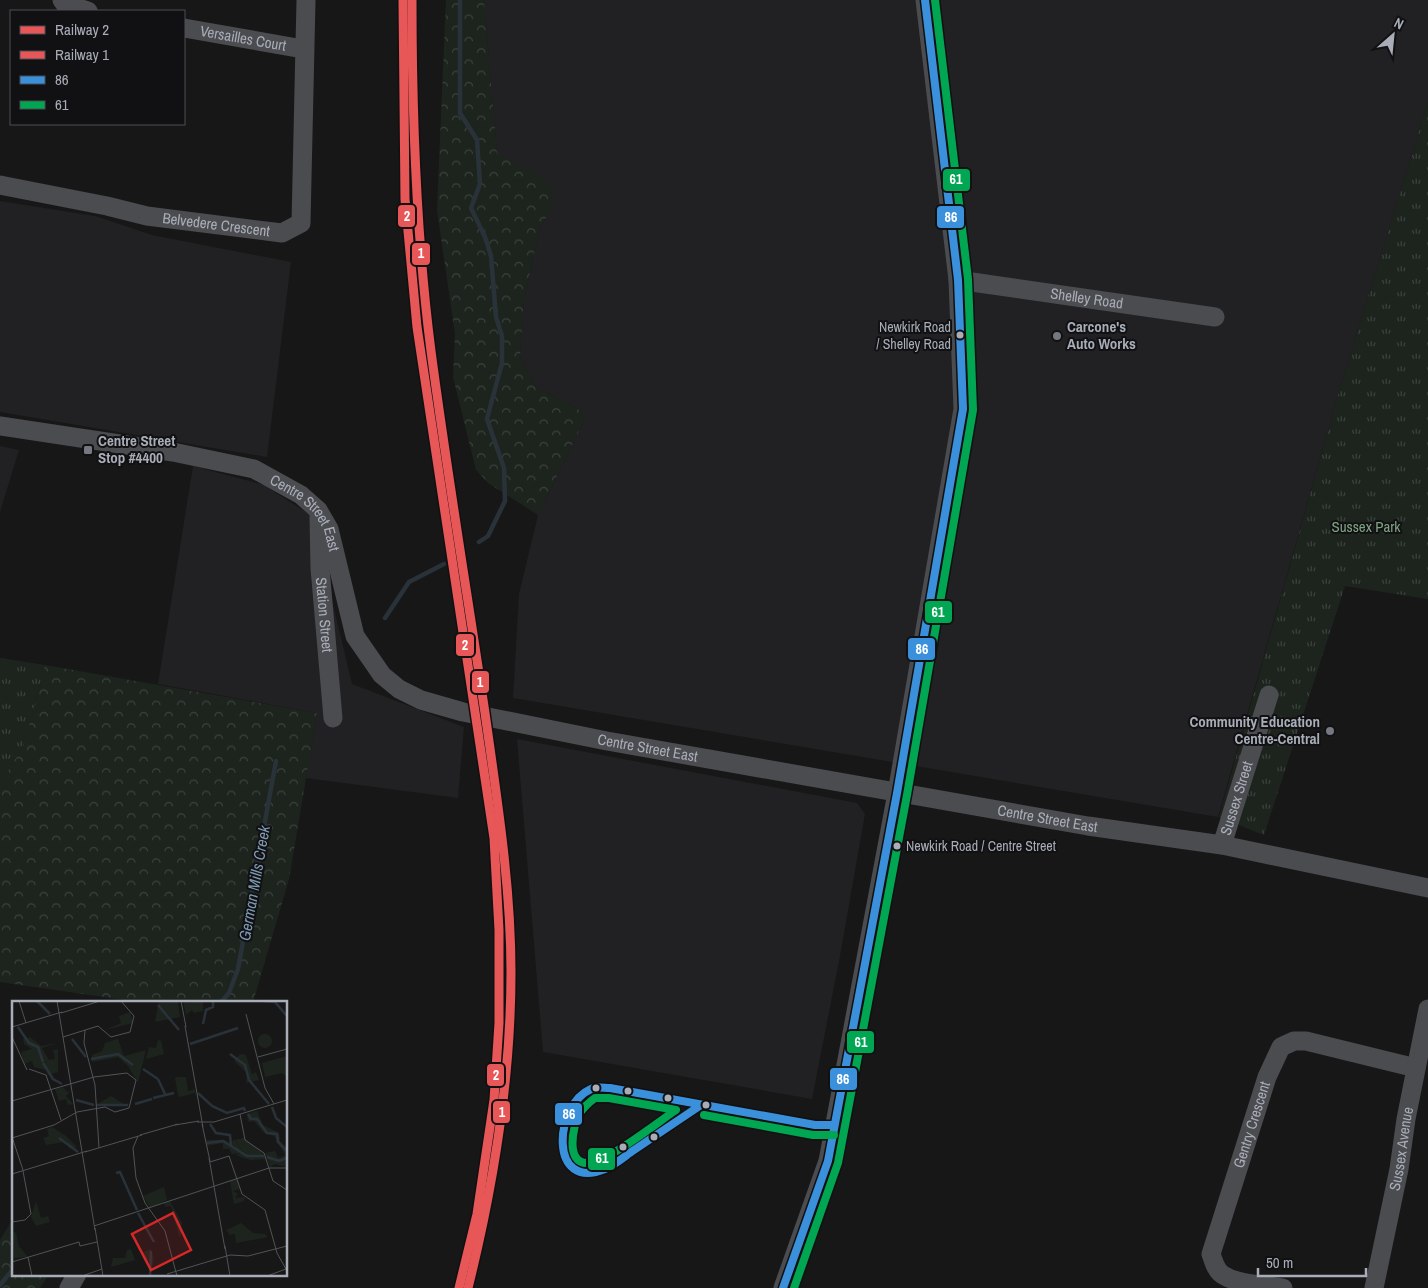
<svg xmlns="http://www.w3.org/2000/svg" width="1428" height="1288" viewBox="0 0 1428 1288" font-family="'Archivo Narrow',sans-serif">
	<defs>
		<pattern id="grass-tufts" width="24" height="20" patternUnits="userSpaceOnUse" patternTransform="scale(1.25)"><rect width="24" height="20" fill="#1d241e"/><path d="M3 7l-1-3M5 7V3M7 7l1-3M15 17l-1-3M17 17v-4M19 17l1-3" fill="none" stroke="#3b413d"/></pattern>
		<pattern id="forest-crowns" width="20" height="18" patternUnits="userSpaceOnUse" patternTransform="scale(1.25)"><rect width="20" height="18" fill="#1d241e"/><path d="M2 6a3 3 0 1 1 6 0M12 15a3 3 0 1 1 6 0" fill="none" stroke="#3b413d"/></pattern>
	</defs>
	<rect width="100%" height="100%" fill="#171717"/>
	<path fill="#212123" d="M484 0H1428V102L1340 388 1218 817 513 698 519 594 538 515 585 419 578 408 534 386 520 357 524 299 540 229 551 208 497 153Z
		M0 201 95 216 152 235 291 262 267 457 0 412Z
		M0 446 19 450 0 512Z
		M193 466 264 485 312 516 352 684 464 727 458 798 306 778 317 713 158 684Z
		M517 739 857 803 865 814 840 956 812 1099 543 1052Z"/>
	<path fill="url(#grass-tufts)" d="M1428 102V599L1345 586 1264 835 1219 817 1340 388Z
		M0 658 45 665 24 745 0 785Z"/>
	<path fill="url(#forest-crowns)" d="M446 0H484L497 153 552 184 551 208 540 229 524 299 520 357 534 386 578 408 585 419 538 515 488 483 476 470 453 377 455 334 437 210Z
		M45 665 317 713 289 879 253 1002H139L0 982V784L24 745Z
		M14 1217V1274H49L40 1288H0V1240Z"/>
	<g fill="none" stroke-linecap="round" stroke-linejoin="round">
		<path stroke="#2a3239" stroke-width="4.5" d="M460 0V113L477 140 480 184 471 208 485 237 491 256 496 317 502 336V363L487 419 504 468 505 501 488 536 479 542
			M385 618 409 582 444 564
			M221 1002 229 993 238 969 276 761
			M0 1285 14 1268"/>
		<g stroke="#4b4c50" stroke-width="19">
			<path d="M62 0 65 4 88 11"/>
			<path id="s1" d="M184 28 303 49"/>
			<path id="s2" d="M0 185 107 206 147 216 282 233 301 223 306 0"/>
			<path id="s3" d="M958 280 1215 317"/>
			<path id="s4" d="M0 426 173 452 254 469 301 495 318 510 329 529 355 636 382 675 399 689 421 700 463 712 607 741 1088 826 1222 845 1428 888"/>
			<path id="s5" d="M319 517 320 568 333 718"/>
			<path id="s6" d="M1222 845 1269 695"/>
			<path d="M69 1288 77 1274"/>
			<path d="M783 1288 828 1161 897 793 963 409 958 280 925 0"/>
			<path id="s7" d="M1283 1288C1265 1285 1239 1285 1223 1275 1216 1271 1214 1262 1211 1254L1267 1077 1281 1047 1294 1041H1306L1416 1068"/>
			<path id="s8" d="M1374 1288 1399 1169 1406 1119 1428 1009"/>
		</g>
		<defs>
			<path id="bus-1" d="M701 1105C679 1120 656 1135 634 1150 625 1156 615 1165 605 1169 548 1192 554 1105 591 1089 597 1086 604 1088 610 1088L815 1125H834
				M783 1288 828 1161 897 793 963 409 958 280 925 0"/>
			<path id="bus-2" d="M595 1098H609L676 1110C658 1122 605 1164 587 1163 565 1163 573 1126 579 1114 584 1107 588 1103 595 1098Z
				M704 1115 813 1135H834
				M794 1288 838 1163 907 795 973 410 968 279 935 0"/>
		</defs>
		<use href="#bus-1" stroke="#111113" stroke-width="11"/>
		<use href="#bus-2" stroke="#111113" stroke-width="11"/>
		<use href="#bus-1" stroke="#3a90db" stroke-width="8"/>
		<use href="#bus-2" stroke="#00a651" stroke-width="8"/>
		<defs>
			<path id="rail-1" d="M403 0 405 199 417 327 494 838 499 930V1023L494 1100 477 1214 459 1288"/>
			<path id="rail-2" d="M412 0C412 118 416 235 431 351 447 472 467 592 485 713 497 799 511 885 511 972 511 1079 494 1184 468 1288"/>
		</defs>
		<use href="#rail-1" stroke="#111113" stroke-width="12"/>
		<use href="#rail-2" stroke="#111113" stroke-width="12"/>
		<use href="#rail-1" stroke="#e75758" stroke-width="9"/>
		<use href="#rail-2" stroke="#e75758" stroke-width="9"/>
	</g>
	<g fill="#a8adb8" stroke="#111113" stroke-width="2">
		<circle cx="960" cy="335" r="4.5"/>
		<circle cx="897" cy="846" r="4.5"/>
		<circle cx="596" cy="1088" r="4.5"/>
		<circle cx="628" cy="1091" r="4.5"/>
		<circle cx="668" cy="1098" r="4.5"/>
		<circle cx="706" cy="1105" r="4.5"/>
		<circle cx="654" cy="1137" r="4.5"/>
		<circle cx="623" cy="1147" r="4.5"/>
	</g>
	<g fill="#757880" stroke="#111113" stroke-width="2">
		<circle cx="1057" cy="336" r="5"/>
		<rect x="83" y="445" width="10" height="10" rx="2.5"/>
		<circle cx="1330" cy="731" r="5"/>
	</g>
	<g text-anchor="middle" stroke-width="4" stroke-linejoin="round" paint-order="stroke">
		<g font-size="14" fill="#a8adb8" stroke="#111113" text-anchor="end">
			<text x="951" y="332">Newkirk Road<tspan x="951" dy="17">/ Shelley Road</tspan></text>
			<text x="906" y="851" text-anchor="start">Newkirk Road / Centre Street</text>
		</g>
		<g font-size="15" fill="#a8adb8" stroke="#111113">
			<text dy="5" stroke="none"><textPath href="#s1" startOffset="60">Versailles Court</textPath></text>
			<text dy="5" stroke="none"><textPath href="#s2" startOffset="220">Belvedere Crescent</textPath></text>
			<text dy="5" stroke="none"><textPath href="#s3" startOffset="130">Shelley Road</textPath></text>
			<text dy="5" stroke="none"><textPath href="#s4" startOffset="328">Centre Street East</textPath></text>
			<text dy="5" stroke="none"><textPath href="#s5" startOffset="98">Station Street</textPath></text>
			<text dy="5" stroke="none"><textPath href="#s4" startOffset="792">Centre Street East</textPath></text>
			<text dy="5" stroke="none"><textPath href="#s6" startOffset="49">Sussex Street</textPath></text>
			<text dy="5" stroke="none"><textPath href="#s4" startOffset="1198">Centre Street East</textPath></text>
			<text dy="5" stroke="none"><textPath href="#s7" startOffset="222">Gentry Crescent</textPath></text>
			<text dy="5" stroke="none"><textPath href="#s8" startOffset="142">Sussex Avenue</textPath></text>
		</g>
		<g font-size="15" font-weight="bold" fill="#a8adb8" stroke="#111113" text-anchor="start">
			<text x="1067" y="332">Carcone's<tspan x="1067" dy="17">Auto Works</tspan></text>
			<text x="98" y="446">Centre Street<tspan x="98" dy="17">Stop #4400</tspan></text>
			<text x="1320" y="727" text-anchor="end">Community Education<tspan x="1320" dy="17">Centre-Central</tspan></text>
		</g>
		<g font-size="15" fill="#7fa381" stroke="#111113">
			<text x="1366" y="532">Sussex Park</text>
		</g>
		<g font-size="16" font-style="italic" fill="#7f9bb3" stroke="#111113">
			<text transform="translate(254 883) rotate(-80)" y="6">German Mills Creek</text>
		</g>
	</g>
	<g transform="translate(12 1001)">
		<rect width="275" height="275" fill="#171717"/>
		<path d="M118 11 121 22 93 29 109 22 107 15ZM18 36 29 45 46 42 30 47 37 59 43 58 41 49 46 48V71L36 74 34 69 22 66 20 60 12 63 9 51 20 48 12 43 11 38ZM106 38 112 55 134 49 126 82 116 65 105 55 80 61V54L90 50 93 42ZM275 55V76L270 72 253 76 250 62ZM166 76H174L176 90 183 88 186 103 183 92 168 96 166 94 163 77ZM51 86 55 91 58 90 54 95 61 103 56 104 54 98 47 100 43 88ZM99 95 112 103 118 104H84ZM245 110 251 124 267 132 268 140 275 147V166L263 163 258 166 253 152 263 150 266 157 273 154 262 135 252 132 242 120 236 121 235 113ZM40 126 54 135 65 146 58 148 53 141 34 144 31 137 37 135 35 128ZM232 137 249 150 254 158 238 159 223 154 231 151 223 139ZM225 178 228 188 221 190 226 193 223 197 233 196 232 200 222 203 218 180ZM152 186 155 199 138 207 131 195ZM24 200 29 217 36 215 38 221 24 225 19 216ZM158 200 170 222 168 238 159 205 153 206 152 202ZM229 222 241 232 253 233 256 236 224 242 223 233 218 234 214 229ZM0 230 4 232 7 245 16 256 2 257ZM119 248 123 259 99 266 101 257H113L115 249Z" fill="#1d241e"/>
		<path d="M147 0H166L168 16 143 21ZM171 0H191V10L182 12 180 9 174 14ZM246 40a7 7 0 1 1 14 0a7 7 0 1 1-14 0ZM106 38 110 53 107 56 80 61V54L98 51 93 42ZM146 39 149 40 152 53 134 58 137 46 144 47ZM228 53 234 54 240 73 244 71 247 79 234 82 235 72 222 60ZM222 138 232 152 220 153 217 148H211V142L195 145 194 139H213L219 143ZM139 248 142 258 138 275 139 260 133 261 131 251Z" fill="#1d241e"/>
		<path fill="none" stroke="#2a3239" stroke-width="2.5" d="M25 0 38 13M252 0 263 1 275 15M146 4 167 29M191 23 194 9 201 6V0M6 26 17 42 26 46 31 61M60 38 74 56M178 43 226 27M218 53 233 64 237 79 257 103M79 58 106 53 121 64M31 62 41 78 50 83M131 68 146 78M146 78 153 93M186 92 200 105 215 112 232 107 233 110M141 97 162 92M64 99 82 104M123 103 140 98M85 104H116M260 106 264 117 275 126M236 113 239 118H245L255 132 265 133 266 141 275 150M198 123 204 132 218 134 219 145M47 137 66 151M195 142 211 140 235 155H252M255 156 267 160 275 157M104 172 108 171 125 209M126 212 142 241M138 275 139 250"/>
		<path fill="none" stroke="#515357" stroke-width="1" d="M7 0 14 22M45 0 83 229M169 0 174 26M49 12 88 0M234 13 253 87 262 103M173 25 191 126M0 26 50 11M73 29 72 42 83 84 87 147M0 36 15 69M51 36 86 25 99 36 118 31 122 15 109 0M246 56 275 48M17 68 34 74 49 119M0 100 82 76 115 72 124 79 117 107 103 111 93 106 65 111 42 124 0 137M228 113 233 139 252 152 261 180 275 189M185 121H202L275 99M190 123 198 160M163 124 187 120M128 134 166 123M126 135 121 147 124 177 133 202 153 230 165 275M0 136 11 169M73 151 130 134M217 155 230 193 253 209 265 252 275 270M197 157 213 248M198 161 217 155M0 173 75 150M0 221 13 219 19 213 11 170M82 225 257 167H275M83 227 91 275M213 245 218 275M236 255 275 245M16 256 20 275M0 261 67 241 68 245 85 241M155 273 218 254 236 255M70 275 90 268M255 275 274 268"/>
		<path fill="#d62828" fill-opacity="0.15" stroke="#d62828" stroke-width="2.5" d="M161 212 179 249 139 269 120 233Z"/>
		<rect width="275" height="275" fill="none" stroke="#a8adb8" stroke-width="2.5"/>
	</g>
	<g stroke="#111113" stroke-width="2">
		<rect x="942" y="168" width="29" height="24" rx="5" fill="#00a651"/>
		<rect x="397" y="204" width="19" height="24" rx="5" fill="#e75758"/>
		<rect x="936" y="205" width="29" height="24" rx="5" fill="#3a90db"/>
		<rect x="411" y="242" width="20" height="24" rx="5" fill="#e75758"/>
		<rect x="924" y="600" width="29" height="24" rx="5" fill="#00a651"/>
		<rect x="455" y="633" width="20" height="24" rx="5" fill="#e75758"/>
		<rect x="907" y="637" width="29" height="24" rx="5" fill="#3a90db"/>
		<rect x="471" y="670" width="19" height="24" rx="5" fill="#e75758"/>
		<rect x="846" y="1030" width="29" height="24" rx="5" fill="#00a651"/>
		<rect x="486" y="1063" width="19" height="24" rx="5" fill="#e75758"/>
		<rect x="829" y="1067" width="29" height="24" rx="5" fill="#3a90db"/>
		<rect x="492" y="1100" width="19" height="24" rx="5" fill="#e75758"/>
		<rect x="554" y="1102" width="29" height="24" rx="5" fill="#3a90db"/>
		<rect x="587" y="1147" width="29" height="24" rx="5" fill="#00a651"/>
	</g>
	<g font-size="14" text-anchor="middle" font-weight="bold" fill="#fff">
		<text x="956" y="184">61</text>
		<text x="407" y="221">2</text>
		<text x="951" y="222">86</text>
		<text x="421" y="258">1</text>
		<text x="938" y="617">61</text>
		<text x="465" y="650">2</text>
		<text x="922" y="654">86</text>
		<text x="480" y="687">1</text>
		<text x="861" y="1047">61</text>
		<text x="496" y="1080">2</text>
		<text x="843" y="1084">86</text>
		<text x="502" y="1117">1</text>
		<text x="569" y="1119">86</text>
		<text x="602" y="1163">61</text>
	</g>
	<rect x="10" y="10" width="175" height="115" fill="#111113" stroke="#4d4f55"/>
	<rect x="20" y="26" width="25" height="8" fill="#e75758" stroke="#4d4f55"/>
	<text x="55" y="35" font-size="15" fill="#a8adb8">Railway 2</text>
	<rect x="20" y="51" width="25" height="8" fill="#e75758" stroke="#4d4f55"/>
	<text x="55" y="60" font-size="15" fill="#a8adb8">Railway 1</text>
	<rect x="20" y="76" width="25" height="8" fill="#3a90db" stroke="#4d4f55"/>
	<text x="55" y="85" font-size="15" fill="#a8adb8">86</text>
	<rect x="20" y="101" width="25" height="8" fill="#00a651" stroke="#4d4f55"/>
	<text x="55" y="110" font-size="15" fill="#a8adb8">61</text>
	<g transform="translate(1393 35) rotate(27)" stroke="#111113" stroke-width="4" paint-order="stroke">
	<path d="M0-4L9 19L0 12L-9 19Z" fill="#a8adb8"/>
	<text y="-8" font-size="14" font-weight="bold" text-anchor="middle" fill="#a8adb8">N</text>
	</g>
	<path d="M1258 1268v8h108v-8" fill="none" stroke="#a8adb8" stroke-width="2.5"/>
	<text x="1266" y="1268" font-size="15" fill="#a8adb8" stroke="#111113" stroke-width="4" paint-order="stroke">50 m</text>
</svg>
